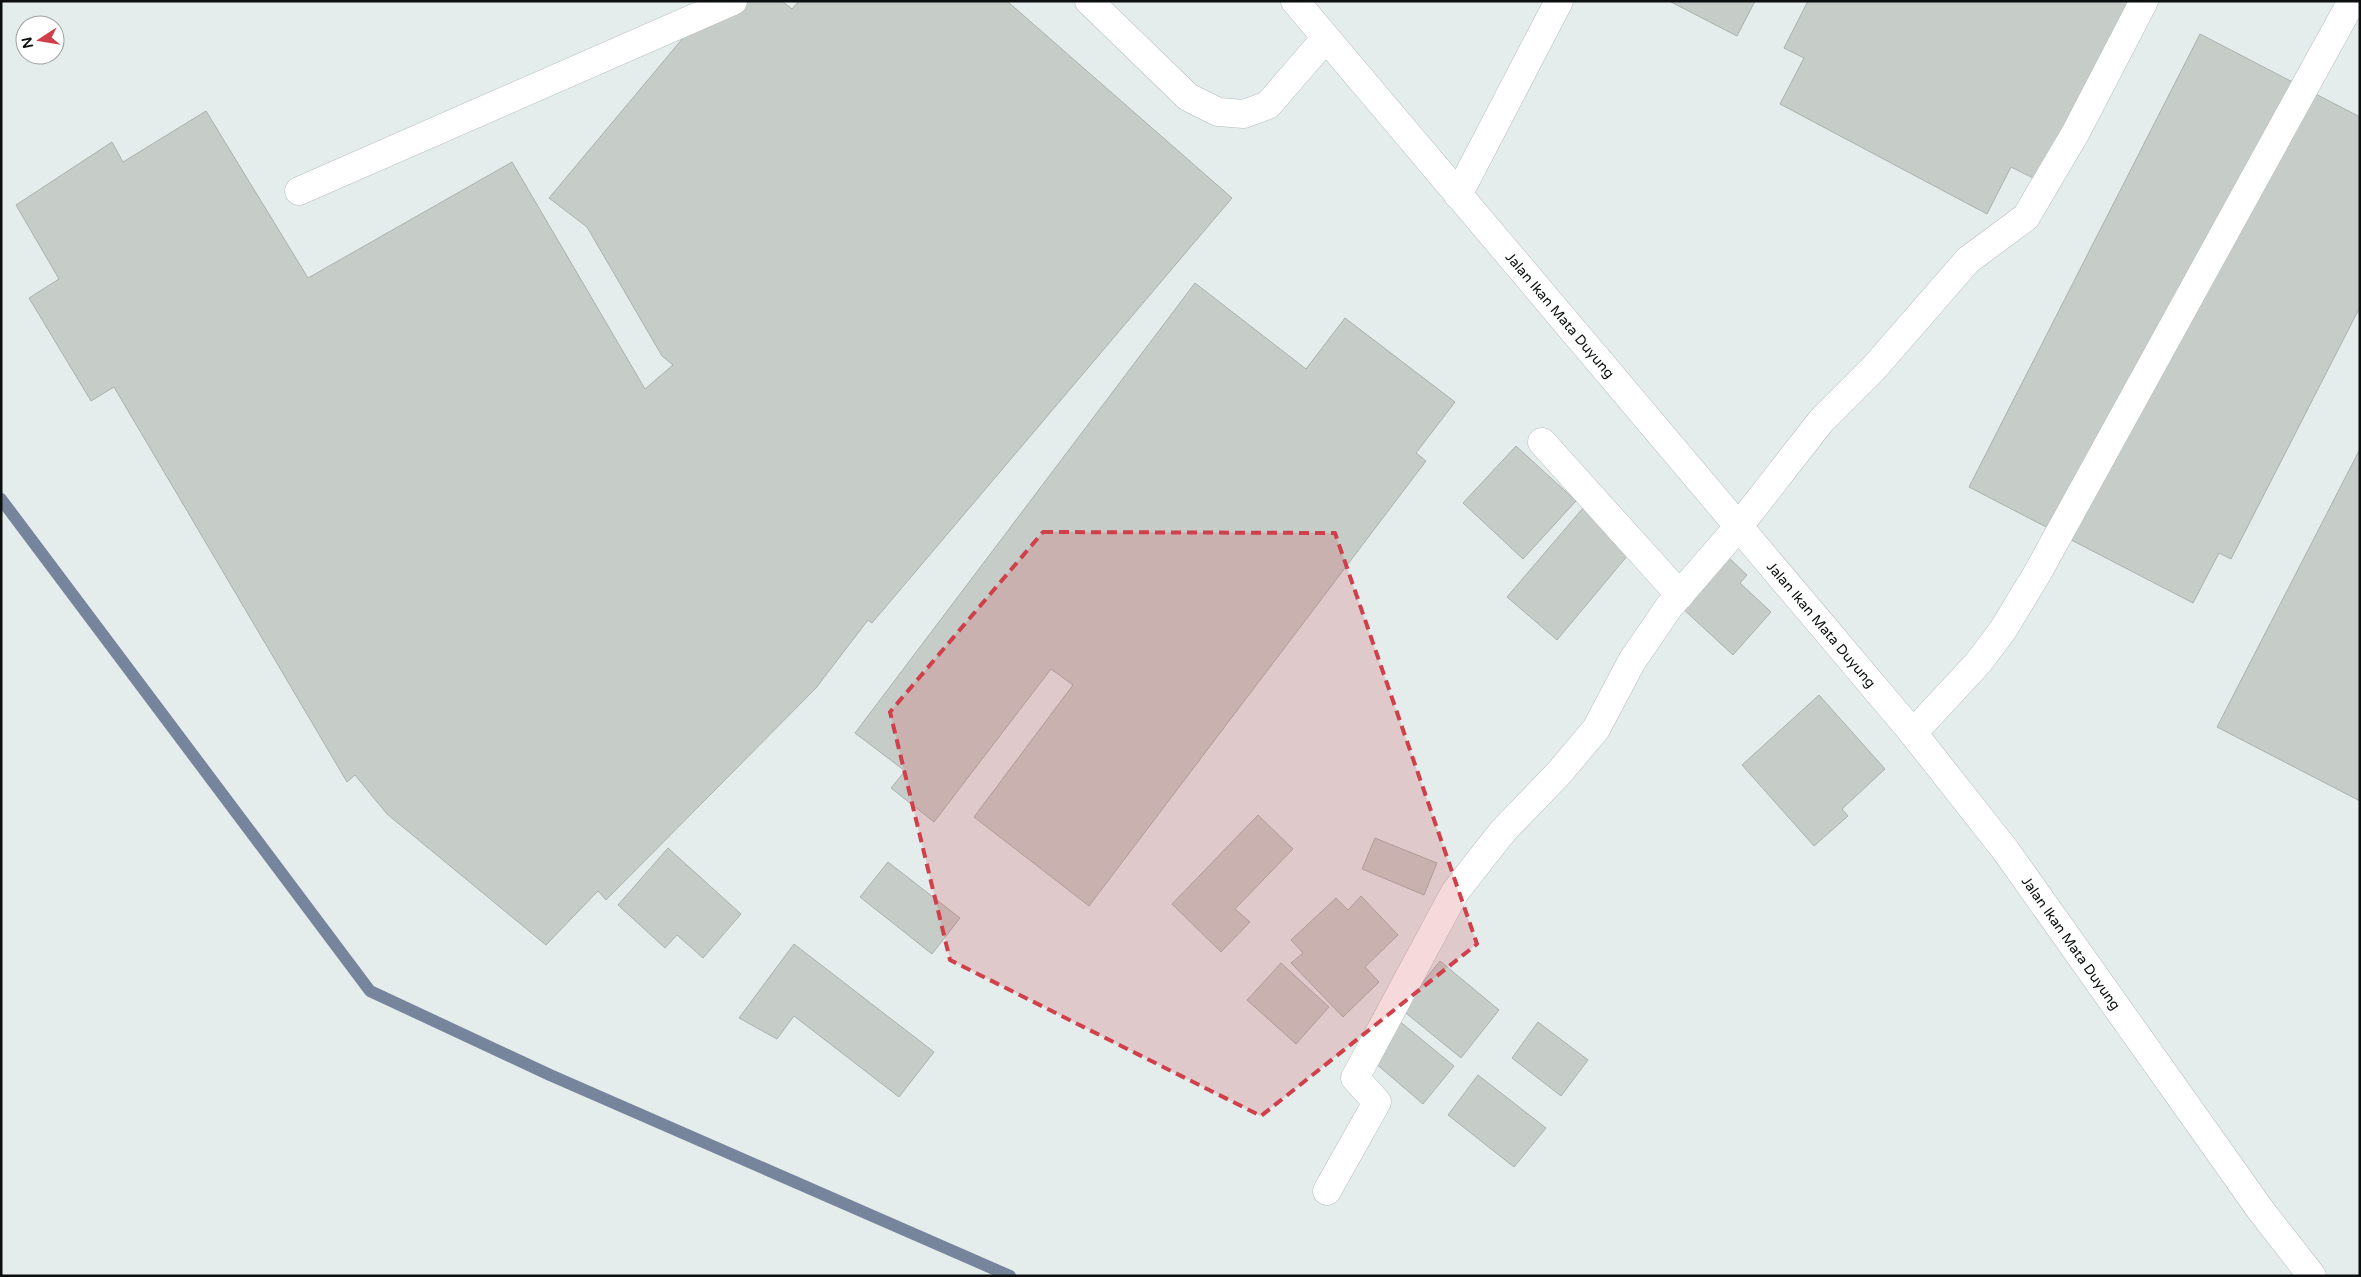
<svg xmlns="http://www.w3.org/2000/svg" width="2361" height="1277" viewBox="0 0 2361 1277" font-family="'Varela Round',sans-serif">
	<rect width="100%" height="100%" fill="#e4ecec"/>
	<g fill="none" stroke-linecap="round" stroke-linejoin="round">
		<path stroke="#76859c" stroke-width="12" d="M1 499 370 991 550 1075 1010 1276"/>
	</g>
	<path fill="#c6cdc9" stroke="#abb1ad" d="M714 1H782L792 9 799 1H1007L1232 198 872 623 868 620 816 688 606 900 598 891 546 945 387 814 355 775 347 782 114 387 91 401 29 298 59 279 16 205 112 142 123 162 206 111 308 278 512 162 645 389 673 365 662 356 587 227 549 198Z
		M1669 1H1755L1737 36Z
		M1808 1H2130L2037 180 2011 167 1987 214 1780 104 1804 58 1784 48Z
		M2200 34 2360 117V307L2231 559 2219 553 2193 603 1969 487Z
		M1195 283 1306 369 1345 318 1455 402 1416 453 1426 461 1089 906 974 817 1073 685 1051 669 934 822 891 788 905 771 855 733Z
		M1516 446 1576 501 1523 559 1463 503Z
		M2360 449V801L2217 727Z
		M1589 501 1638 543 1557 640 1507 597Z
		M1727 556 1747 575 1740 583 1771 612 1733 655 1681 607Z
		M1819 695 1885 769 1842 809 1848 816 1814 846 1742 765Z
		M1258 815 1293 849 1235 909 1250 922 1221 952 1172 904Z
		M1375 838 1437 863 1424 895 1362 869Z
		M668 848 741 914 703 958 677 935 665 948 618 905Z
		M888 862 960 918 932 954 860 897Z
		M1361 896 1398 935 1365 967 1379 982 1343 1017 1291 963 1303 953 1291 940 1336 898 1348 910Z
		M794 944 934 1052 899 1097 794 1016 777 1039 739 1018Z
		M1440 961 1499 1010 1461 1058 1401 1009Z
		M1281 963 1329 1007 1296 1044 1247 1000Z
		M1398 1020 1454 1066 1423 1104 1367 1056Z
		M1538 1022 1588 1060 1561 1096 1512 1058Z
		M1478 1075 1546 1128 1514 1167 1448 1115Z"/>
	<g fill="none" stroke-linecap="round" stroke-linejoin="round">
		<defs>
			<g id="minor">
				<path d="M1089 1 1188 97 1218 112 1244 114 1268 105 1325 39"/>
				<path id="s1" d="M1295 1 1913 733 2006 851 2262 1212 2312 1276"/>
				<path d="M299 191 733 1"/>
				<path d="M1458 195 1559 1"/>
				<path d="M1542 442 1680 595"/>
				<path d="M1913 733 1978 663 2003 630 2038 572 2352 1"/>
				<path d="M1327 1191 1377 1102 1355 1078 1455 892 1503 831 1559 773 1596 729 1632 661 1669 607 1739 526 1821 421 1874 368 1968 260 2026 217 2076 132 2144 1"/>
			</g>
		</defs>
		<use href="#minor" stroke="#b6bdbd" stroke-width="29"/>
		<use href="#minor" stroke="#fff" stroke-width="28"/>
	</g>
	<path fill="#d0404a" fill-opacity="0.2" stroke="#d0404a" stroke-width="4" stroke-dasharray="10 6" stroke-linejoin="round" d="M1043 532 1335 533 1477 944 1261 1116 950 960 890 712Z"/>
	<g text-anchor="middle" stroke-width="4" stroke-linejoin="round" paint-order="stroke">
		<g font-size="14" fill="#0c0f0f" stroke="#fff">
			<text dy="5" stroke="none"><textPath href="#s1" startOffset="411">Jalan Ikan Mata Duyung</textPath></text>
			<text dy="5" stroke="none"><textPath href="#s1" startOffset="816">Jalan Ikan Mata Duyung</textPath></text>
			<text dy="5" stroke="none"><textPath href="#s1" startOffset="1221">Jalan Ikan Mata Duyung</textPath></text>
		</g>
	</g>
	<rect width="2361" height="1277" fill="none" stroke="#0c0f0f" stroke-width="5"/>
	<g transform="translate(40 40) rotate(258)"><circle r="24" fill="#ffffff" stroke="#9e9f9f"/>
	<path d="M0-4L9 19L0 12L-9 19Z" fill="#d0404a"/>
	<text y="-8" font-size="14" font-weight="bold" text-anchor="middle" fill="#0c0f0f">N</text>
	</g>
</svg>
